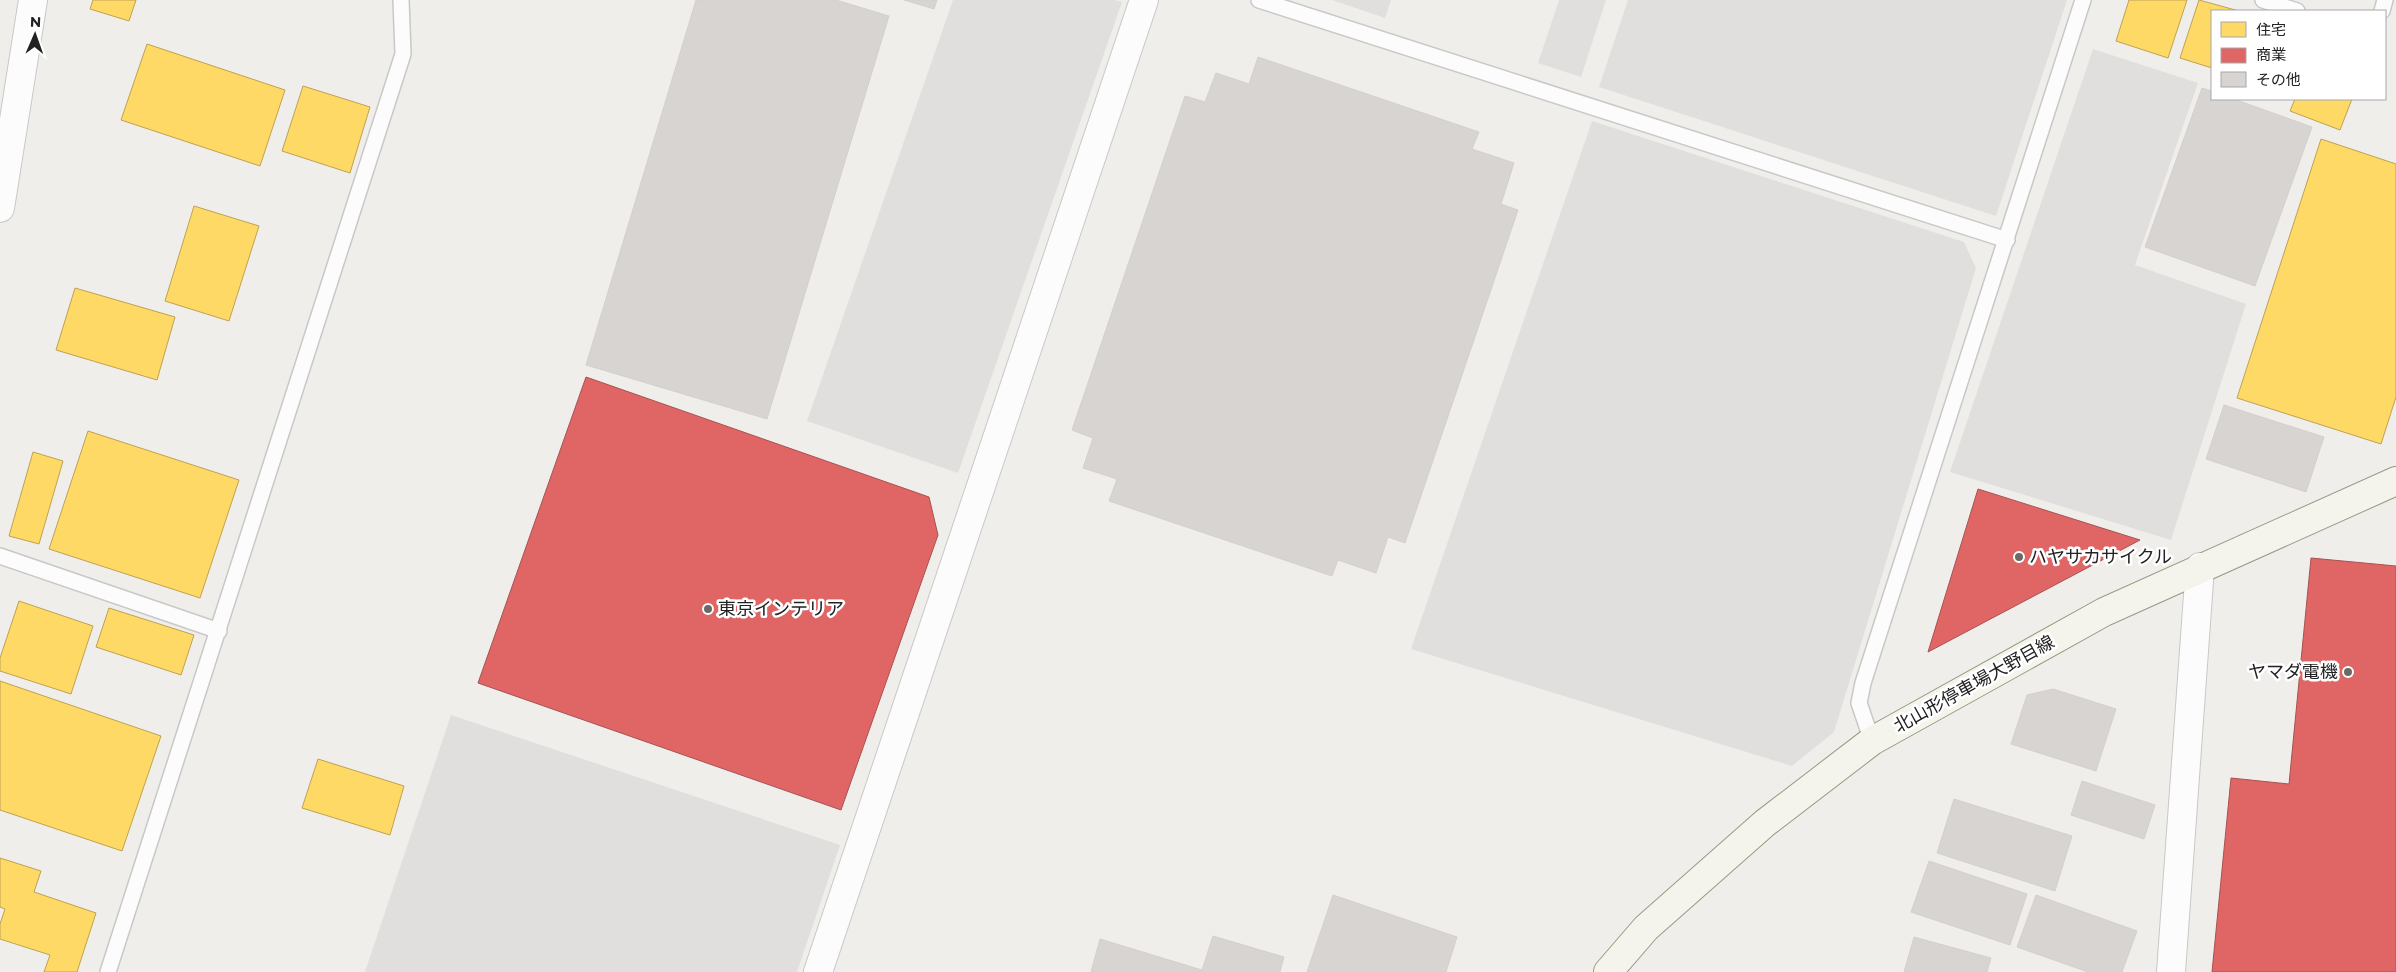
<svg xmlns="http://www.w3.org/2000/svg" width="2396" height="972" viewBox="0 0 2396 972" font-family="Montserrat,'Noto Sans JP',sans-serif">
	<rect width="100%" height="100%" fill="#f0eeeb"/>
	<path fill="#e0dfde" d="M953 0H1115L1122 2 958 473 807 421Z
		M1332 0H1391L1385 18Z
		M1559 0H1606L1581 77 1538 63Z
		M1628 0H2067L1996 216 1599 87Z
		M2093 49 2198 83 2135 265 2246 304 2171 540 1950 472Z
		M1592 121 1964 242 1976 268 1834 732 1792 766 1411 649Z
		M451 715 840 845 797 972H365Z"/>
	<path fill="#ffd966" stroke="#bda252" d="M93 0H136L129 21 90 9Z
		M2129 0H2187L2168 58 2116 41Z
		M2199 0 2239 11H2212V68L2180 58Z
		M147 44 285 90 260 166 121 120Z
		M303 86 370 107 350 173 282 151Z
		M2295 99H2352L2340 130 2290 111Z
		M2321 139 2396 164V397L2381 444 2237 398Z
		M194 206 259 226 229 321 165 301Z
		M75 288 175 317 157 380 56 350Z
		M88 431 239 480 200 598 49 549Z
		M33 452 63 461 39 544 9 536Z
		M19 601 93 626 71 694 0 671V658Z
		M109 608 194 635 181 675 96 647Z
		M0 681 161 736 122 851 0 810Z
		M318 759 404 786 390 835 302 808Z
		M0 858 41 871 34 892 96 913 77 972H44L50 955 0 939V924L5 909 0 907Z"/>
	<path fill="#e06666" stroke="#a75252" d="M586 377 929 497 938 535 841 810 478 683Z
		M1978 489 2140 540 1928 652Z
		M2311 558 2396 566V972H2212L2231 778 2289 784Z"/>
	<path fill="#d7d4d2" stroke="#d3d0cc" d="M696 0H836L889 16 767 419 586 365Z
		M904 0H937L934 9Z
		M1258 57 1479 132 1472 149 1514 163 1501 204 1518 210 1405 543 1388 537 1376 573 1338 560 1332 576 1109 501 1117 479 1083 468 1093 438 1072 430 1185 96 1205 102 1216 73 1249 84Z
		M2202 88 2212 91V99H2234L2312 127 2255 286 2145 247Z
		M2224 405 2324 437 2306 492 2206 459Z
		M2053 689 2116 709 2096 771 2011 744 2027 695Z
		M2082 781 2155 805 2144 839 2071 815Z
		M1954 799 2072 836 2055 891 1937 853Z
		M1929 861 2027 894 2010 945 1911 912Z
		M1333 895 1457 937 1446 972H1307Z
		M2036 895 2137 931 2122 972H2088L2017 947Z
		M1213 936 1284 957 1280 972H1091L1100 939 1202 970Z
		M1914 937 1991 958 1987 972H1904Z"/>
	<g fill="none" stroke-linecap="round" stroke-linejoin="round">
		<defs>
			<path id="service" d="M1259 0 2007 240
				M2263 0 2297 11
				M2382 11 2385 0
				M0 556 219 631
				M1872 741 1859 703 1863 683 2083 0
				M108 972 403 54 401 0"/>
			<path id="minor" d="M818 972 1144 0
				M2171 972 2200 567"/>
			<path id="tertiary" d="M0 208 33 0"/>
			<path id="secondary" d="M1608 972 1646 928 1765 823 1872 741 2104 612 2396 481"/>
		</defs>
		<use href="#service" stroke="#c9c8c7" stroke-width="18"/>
		<use href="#minor" stroke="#c9c8c7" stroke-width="30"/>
		<use href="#tertiary" stroke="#c9c8c7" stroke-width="30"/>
		<use href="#secondary" stroke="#999a82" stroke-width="30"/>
		<use href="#service" stroke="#fdfcfc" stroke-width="15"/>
		<use href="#minor" stroke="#fdfcfc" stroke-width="28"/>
		<use href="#tertiary" stroke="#fdfcfc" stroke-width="28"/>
		<use href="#secondary" stroke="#f4f4ed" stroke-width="28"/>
	</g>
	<g fill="#6a6968" stroke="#fff" stroke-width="2">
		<circle cx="2019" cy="557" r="5"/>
		<circle cx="708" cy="609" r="5"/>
		<circle cx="2348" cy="672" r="5"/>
	</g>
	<g text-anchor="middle" stroke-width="5" stroke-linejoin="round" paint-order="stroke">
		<g font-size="18" fill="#222" stroke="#fff" text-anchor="start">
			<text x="2029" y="563">ハヤサカサイクル</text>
			<text x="718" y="615">東京インテリア</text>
			<text x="2338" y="678" text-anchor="end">ヤマダ電機</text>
		</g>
		<g font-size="18" fill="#222" stroke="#fff">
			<text transform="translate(1974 684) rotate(-29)" y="6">北山形停車場大野目線</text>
		</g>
	</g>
	<rect x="2211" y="10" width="175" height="90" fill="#ffffff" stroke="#a7a7a7"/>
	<rect x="2221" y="22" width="25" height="15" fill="#ffd966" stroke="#a7a7a7"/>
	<text x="2256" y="35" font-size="15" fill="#222222">住宅</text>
	<rect x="2221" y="48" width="25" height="15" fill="#e06666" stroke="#a7a7a7"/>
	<text x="2256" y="60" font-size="15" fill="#222222">商業</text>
	<rect x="2221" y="72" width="25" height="15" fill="#d7d4d2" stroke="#a7a7a7"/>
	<text x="2256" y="85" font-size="15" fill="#222222">その他</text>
	<g transform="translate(35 35) rotate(2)" stroke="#ffffff" stroke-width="4" paint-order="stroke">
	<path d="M0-4L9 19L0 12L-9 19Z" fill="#222222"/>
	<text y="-8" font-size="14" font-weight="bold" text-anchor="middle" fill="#222222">N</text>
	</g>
</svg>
